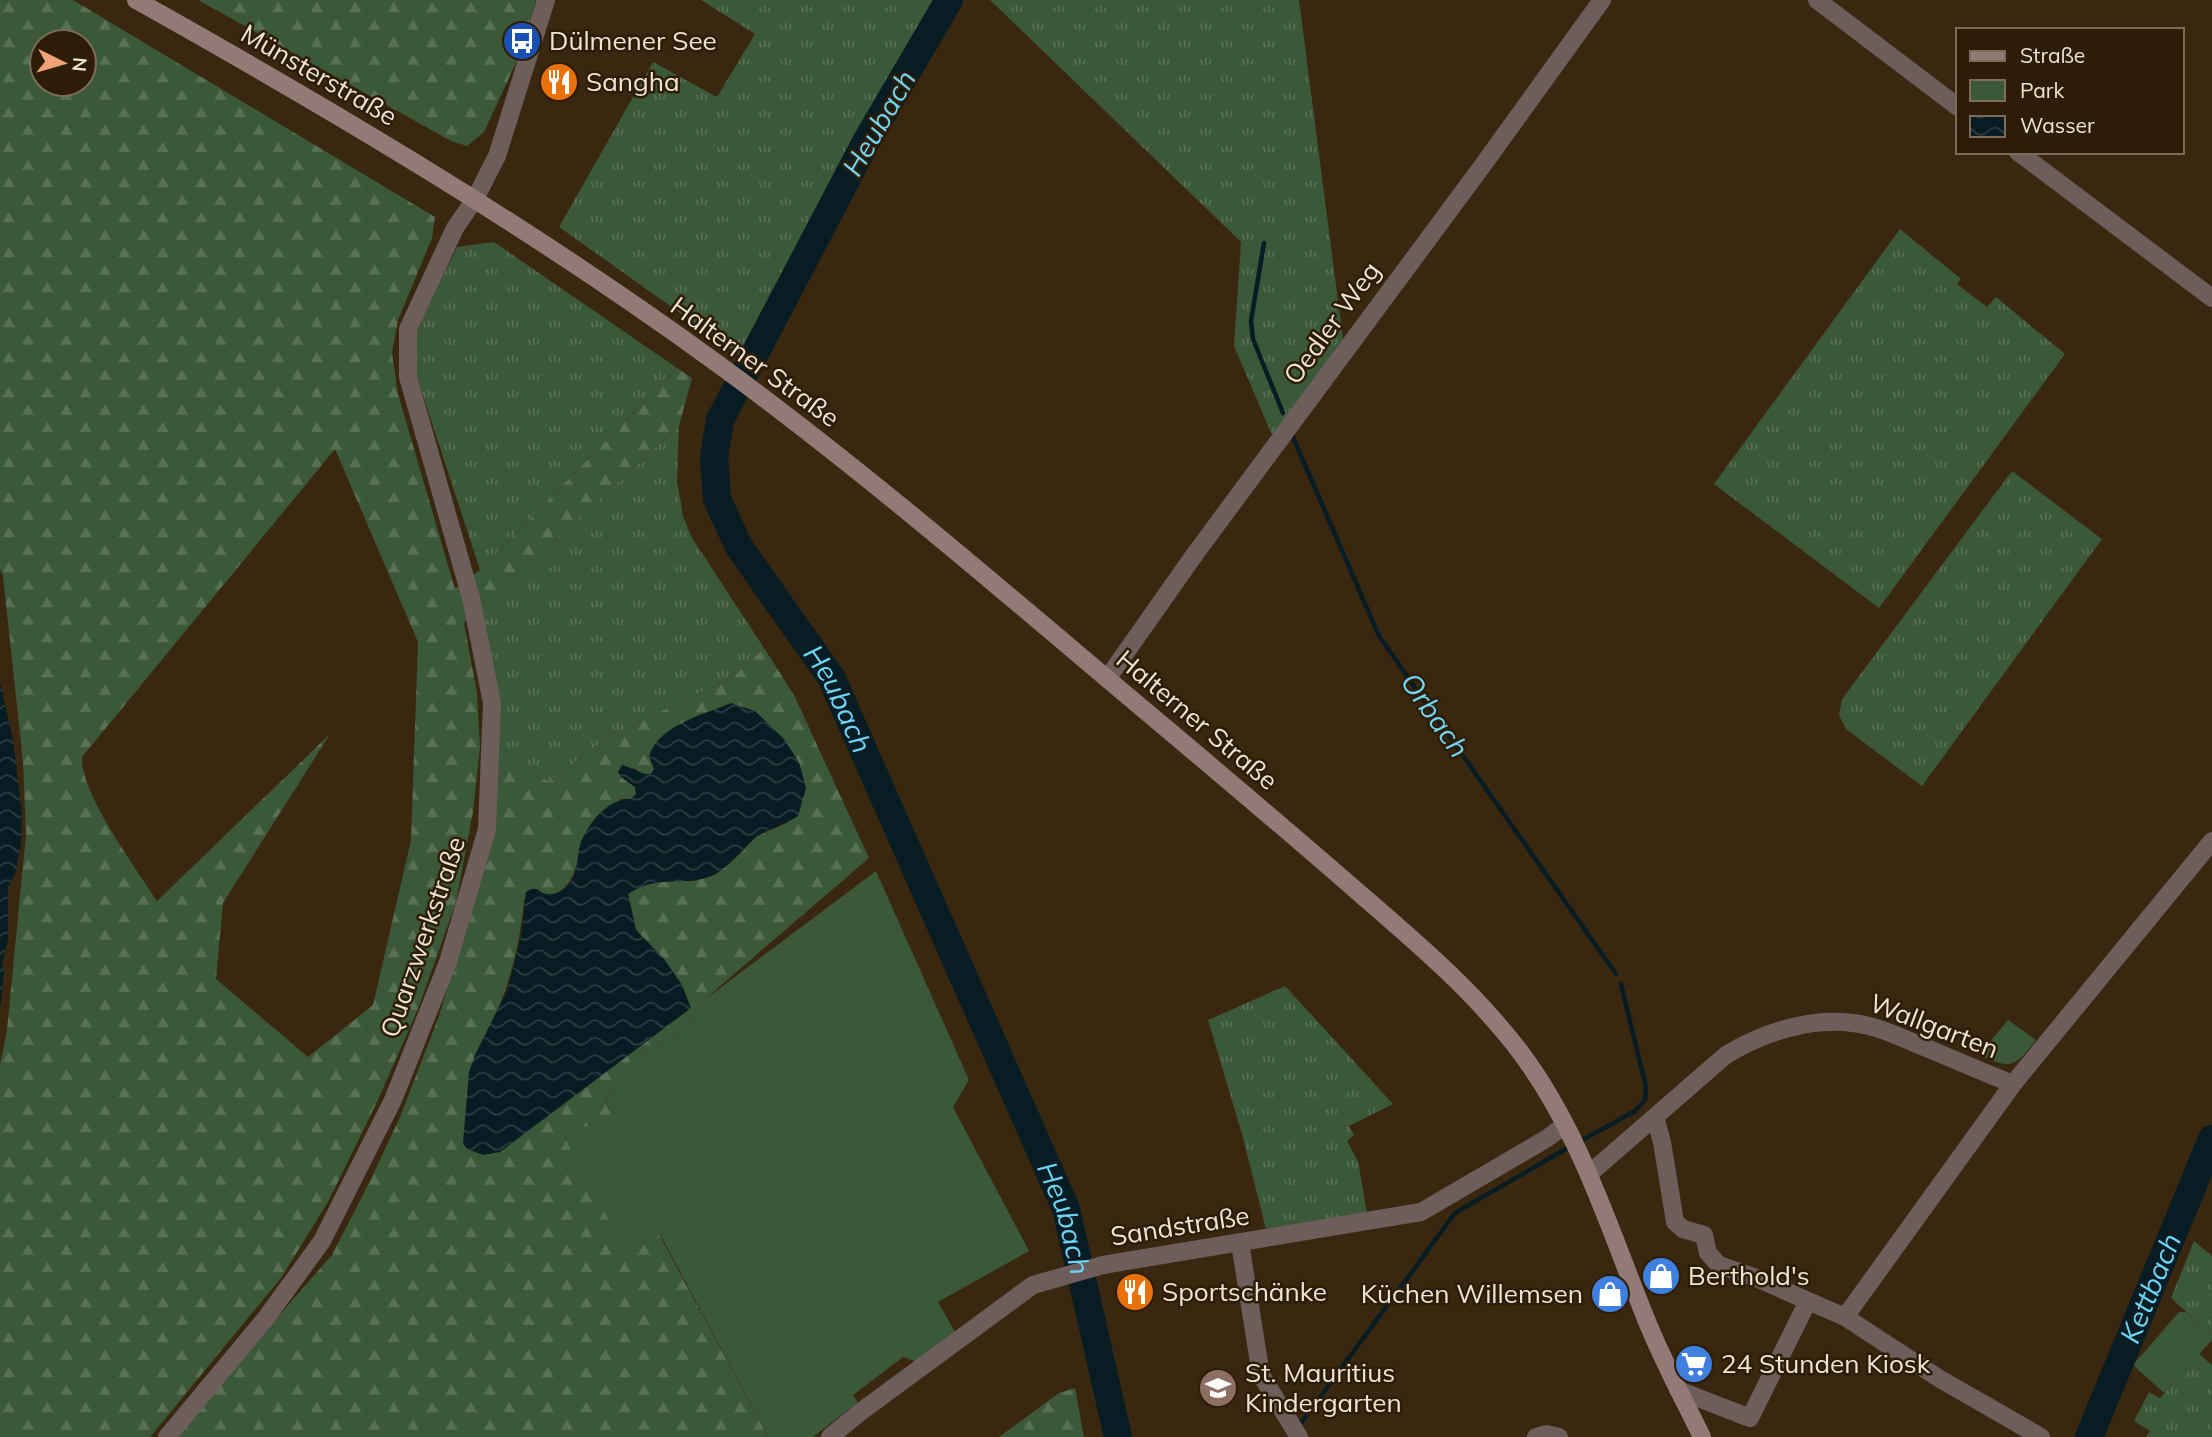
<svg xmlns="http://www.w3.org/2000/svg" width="2212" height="1437" viewBox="0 0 2212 1437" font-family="Mulish,sans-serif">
	<defs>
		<pattern id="grass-tufts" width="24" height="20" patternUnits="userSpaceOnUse" patternTransform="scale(1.75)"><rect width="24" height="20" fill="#3b5838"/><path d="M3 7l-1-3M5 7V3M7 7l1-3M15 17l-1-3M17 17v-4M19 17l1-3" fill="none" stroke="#587054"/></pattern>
		<pattern id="forest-firs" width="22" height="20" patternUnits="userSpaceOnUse" patternTransform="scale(1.75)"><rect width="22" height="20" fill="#3b5838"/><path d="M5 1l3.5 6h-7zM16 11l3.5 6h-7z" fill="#587054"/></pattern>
		<pattern id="water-waves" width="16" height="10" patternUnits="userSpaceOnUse" patternTransform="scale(1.75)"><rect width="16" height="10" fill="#071d23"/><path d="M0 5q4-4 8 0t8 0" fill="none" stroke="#2b3e42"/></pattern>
	</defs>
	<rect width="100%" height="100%" fill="#392710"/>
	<path fill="url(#grass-tufts)" d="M701 0H939L851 145 742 357 559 227 653 62 717 97 755 34Z
		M990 0H1299L1343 339 1273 437 1234 346 1241 242Z
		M1900 229 1961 279 1957 284 1987 307 1996 297 2065 354 1879 608 1714 484Z
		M494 242 677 368 480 570 415 371 416 330 457 247Z
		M679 426 677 481 683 516 692 538 764 648 733 677 611 735 550 781 498 763 479 609Z
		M2012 471 2102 539 1922 786 1846 729 1839 715 1842 699Z
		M1285 986 1393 1104 1349 1126 1354 1135 1347 1141 1358 1161 1367 1213 1266 1229 1242 1134 1208 1020Z
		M2194 1241 2212 1256V1335L2171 1298Z
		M2199 1354 2212 1365V1437H2146L2150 1431 2134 1421 2149 1392 2160 1398Z"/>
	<path fill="url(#forest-firs)" fill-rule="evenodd" d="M0 0H73L435 217 432 238 398 320 392 353 398 394 455 589 480 570 677 368 692 378 679 426 464 623 477 693 480 747 473 812 456 902 418 1009 377 1102 328 1202 281 1278 150 1437H0V1065L7 1030 26 834 23 762 3 576 0 569ZM42 42H84V84H42ZM335 449 418 642 411 840 373 1005 308 1057 216 979 223 903 330 734 157 901C136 868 80 793 82 757Z
		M198 0H536L521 52 484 132 467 146 451 141Z
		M764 648 794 695 869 858 704 1000 689 1029 639 1055 626 1081 605 1099 611 1114 627 1254 659 1234 768 1437H172L332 1255 368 1185 400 1117 439 1016 467 921 498 763 550 781 611 735 733 677ZM649 756 789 822 755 837 743 851 715 875 694 881H666L642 885 628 894 636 930 664 959 475 1055C504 1006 519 956 524 900L537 889C546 898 556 896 565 887 573 879 573 872 578 863 589 840 607 819 621 799H631L636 794 635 787 621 777 634 768 643 775 651 774 654 769Z
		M1075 1388 1084 1437H999L1059 1393Z"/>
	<path fill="#3b5838" d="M876 871 969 1080 953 1107 1029 1251 938 1302 955 1332 918 1362 903 1357 853 1395 858 1402 813 1437H768L660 1234 627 1254 564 1137 611 1114 605 1099 626 1081 639 1055 689 1029 704 1000Z
		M2008 1020 2036 1040C2014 1069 2011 1069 1979 1055Z
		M2179 1312H2186L2212 1335V1340L2164 1393 2133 1365Z"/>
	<path fill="url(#water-waves)" d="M0 682 13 740 22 813 21 844 15 875 8 887V939L2 965 4 973 0 1011Z
		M731 703 755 711 783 738 799 762 806 788 798 816C785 825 765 829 754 839 741 850 729 868 713 875 683 888 659 873 628 894L636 930 664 959 682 985 691 1008 500 1152 483 1155 467 1149 463 1143 469 1072 475 1055 507 991 521 936 526 892 531 889H537C549 901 566 891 573 878 578 868 577 855 580 845 587 824 608 798 631 799L636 794 635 787 621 777 618 772 622 765C632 767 641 775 651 774L654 769 649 756C659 725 703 715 731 703Z"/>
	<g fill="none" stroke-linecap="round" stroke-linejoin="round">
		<path stroke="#071d23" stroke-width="4.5" d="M1264 243 1251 321 1253 339 1283 413
			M1292 435 1379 636 1616 974
			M1579 1142 1635 1111 1645 1100 1646 1087 1621 984
			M1301 1423 1455 1213 1571 1146"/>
		<g stroke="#071d23" stroke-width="28">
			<path id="s1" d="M949 0 867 140 720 420 714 458 717 499 739 547 831 677 1066 1209 1118 1437"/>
			<path id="s2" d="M2089 1437 2212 1139"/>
		</g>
		<path stroke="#6d5e5b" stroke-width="18" d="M1817 0 1958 107
			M2018 152 2212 298
			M1107 679 1195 554 1483 165 1602 0
			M1655 1117 1662 1142 1675 1222 1683 1229 1704 1235 1708 1253 1719 1265 1759 1279 1808 1301
			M1589 1174 1726 1055C1762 1033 1810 1017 1853 1023 1877 1026 1898 1036 1919 1045 1951 1058 1982 1072 2013 1084
			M1240 1243 1261 1375 1299 1437
			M1845 1317 2013 1084 2212 841
			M1678 1390 1750 1418 1808 1301 1845 1317 1940 1379 2041 1437
			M167 1437 266 1318 322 1241 393 1100 448 962 487 829 492 703 471 598 408 377V329L455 228 475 199 497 156 546 0
			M830 1437 859 1413 1033 1285 1103 1265 1421 1212 1546 1139 1565 1125
			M1536 1437 1546 1434 1559 1437"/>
		<path stroke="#927b76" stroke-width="18" d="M136 0C336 112 533 229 718 364 874 478 1019 605 1167 729 1231 783 1295 837 1358 892 1416 942 1475 992 1521 1053 1580 1132 1609 1228 1646 1319 1662 1359 1683 1398 1702 1437"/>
	</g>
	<defs>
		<symbol id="bus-disc" viewBox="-11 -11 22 22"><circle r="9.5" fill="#1a4fb4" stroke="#2e1d06"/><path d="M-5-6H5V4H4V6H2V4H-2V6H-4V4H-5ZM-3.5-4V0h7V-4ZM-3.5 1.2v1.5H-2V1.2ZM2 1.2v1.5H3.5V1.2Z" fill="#fff"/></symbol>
		<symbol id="restaurant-disc" viewBox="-11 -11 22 22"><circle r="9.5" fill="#e8710a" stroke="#2e1d06"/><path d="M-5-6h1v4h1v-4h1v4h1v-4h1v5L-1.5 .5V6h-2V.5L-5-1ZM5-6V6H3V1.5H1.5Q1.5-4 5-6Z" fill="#fff"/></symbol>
		<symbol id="shop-disc" viewBox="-11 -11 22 22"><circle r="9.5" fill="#3f7fe0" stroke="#2e1d06"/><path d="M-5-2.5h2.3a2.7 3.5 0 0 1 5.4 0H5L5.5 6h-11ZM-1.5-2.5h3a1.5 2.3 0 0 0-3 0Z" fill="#fff"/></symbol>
		<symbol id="supermarket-disc" viewBox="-11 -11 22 22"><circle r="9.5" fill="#3f7fe0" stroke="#2e1d06"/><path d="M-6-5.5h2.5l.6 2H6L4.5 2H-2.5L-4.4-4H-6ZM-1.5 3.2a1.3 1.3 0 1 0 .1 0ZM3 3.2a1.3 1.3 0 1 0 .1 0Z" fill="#fff"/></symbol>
		<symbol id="school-disc" viewBox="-11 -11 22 22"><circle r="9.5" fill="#8d6e63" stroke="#2e1d06"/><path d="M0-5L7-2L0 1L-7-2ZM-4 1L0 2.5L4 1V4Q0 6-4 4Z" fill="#fff"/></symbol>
	</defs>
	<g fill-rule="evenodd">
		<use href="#bus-disc" x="500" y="19" width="44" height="44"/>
		<use href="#restaurant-disc" x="537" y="60" width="44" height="44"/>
		<use href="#shop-disc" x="1639" y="1254" width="44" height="44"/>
		<use href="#restaurant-disc" x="1113" y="1270" width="44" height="44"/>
		<use href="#shop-disc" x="1588" y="1272" width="44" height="44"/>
		<use href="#supermarket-disc" x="1672" y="1342" width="44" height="44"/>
		<use href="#school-disc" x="1196" y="1366" width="44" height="44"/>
	</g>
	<g text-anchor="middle" stroke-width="5" stroke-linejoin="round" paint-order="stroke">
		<g font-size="26" fill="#f0e4d7" stroke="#2e1d06" text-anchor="start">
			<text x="549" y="50">Dülmener See</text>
			<text x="586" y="91">Sangha</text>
			<text x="1688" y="1285">Berthold's</text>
			<text x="1162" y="1301">Sportschänke</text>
			<text x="1583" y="1303" text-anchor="end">Küchen Willemsen</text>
			<text x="1721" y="1373">24 Stunden Kiosk</text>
			<text x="1245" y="1382">St. Mauritius<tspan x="1245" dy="30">Kindergarten</tspan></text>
		</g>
		<g font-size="26" fill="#f0e4d7" stroke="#2e1d06">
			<text transform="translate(319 75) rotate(30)" y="9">Münsterstraße</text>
			<text transform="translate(1332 323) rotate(-54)" y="9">Oedler Weg</text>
			<text transform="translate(755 362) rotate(36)" y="9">Halterner Straße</text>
			<text transform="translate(1197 720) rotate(40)" y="9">Halterner Straße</text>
			<text transform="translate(423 937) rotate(-71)" y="9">Quarzwerkstraße</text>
			<text transform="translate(1934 1026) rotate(21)" y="9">Wallgarten</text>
			<text transform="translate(1180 1226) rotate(-9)" y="9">Sandstraße</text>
		</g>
		<g font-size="28" font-style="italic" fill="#70d5f4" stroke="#2e1d06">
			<text transform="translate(879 123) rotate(-60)" y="10">Heubach</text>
			<text dy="10" stroke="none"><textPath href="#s1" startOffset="793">Heubach</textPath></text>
			<text transform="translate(1435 715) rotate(55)" y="10">Orbach</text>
			<text dy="10" stroke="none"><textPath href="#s1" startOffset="1360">Heubach</textPath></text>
			<text dy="10" stroke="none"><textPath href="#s2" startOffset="161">Kettbach</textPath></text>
		</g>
	</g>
	<rect x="1956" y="28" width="228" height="126" fill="#2e1d06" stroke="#7c6d5a" stroke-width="2"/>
	<rect x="1970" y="51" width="35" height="10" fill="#927b76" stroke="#7c6d5a" stroke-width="2"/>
	<text x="2020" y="63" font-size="21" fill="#f0e4d7">Straße</text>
	<rect x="1970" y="80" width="35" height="21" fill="#3b5838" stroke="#7c6d5a" stroke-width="2"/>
	<text x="2020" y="98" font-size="21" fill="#f0e4d7">Park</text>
	<rect x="1970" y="116" width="35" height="21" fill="url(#water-waves)" stroke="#7c6d5a" stroke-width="2"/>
	<text x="2020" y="133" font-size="21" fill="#f0e4d7">Wasser</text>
	<g transform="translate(63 63) rotate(95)"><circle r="33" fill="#2e1d06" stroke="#7c6d5a" stroke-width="2"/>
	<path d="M0-5L12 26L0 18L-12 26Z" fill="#efa377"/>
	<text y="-10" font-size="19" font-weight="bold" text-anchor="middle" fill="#f0e4d7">N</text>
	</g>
</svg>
